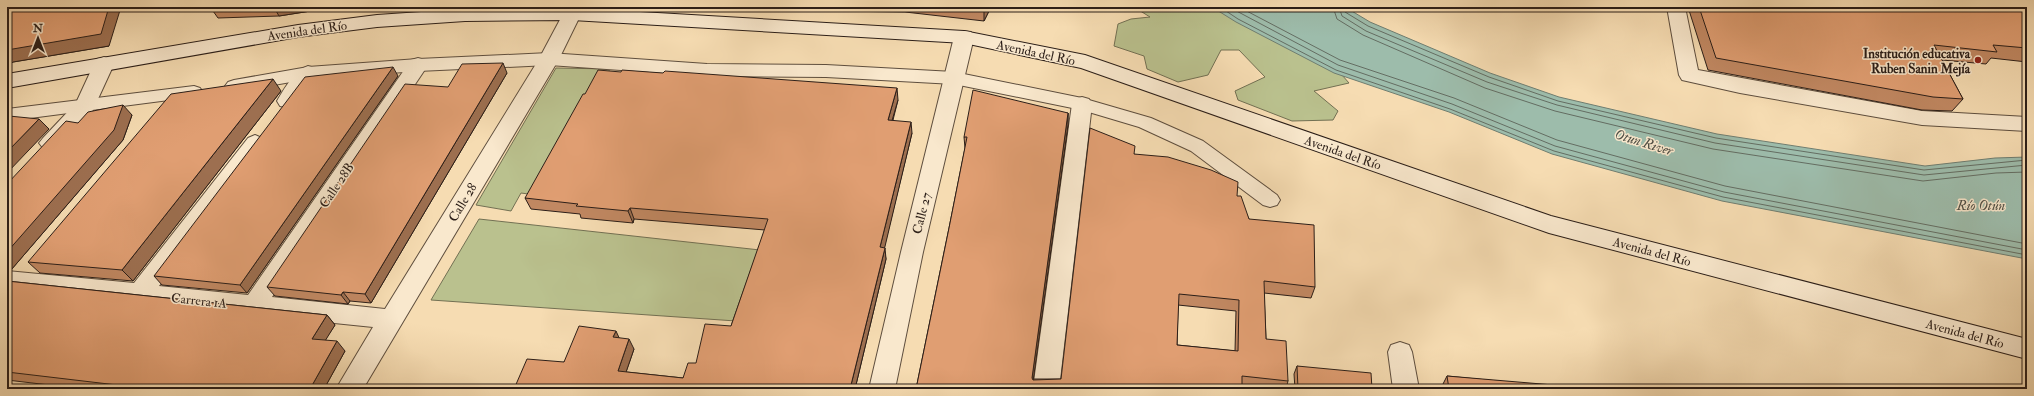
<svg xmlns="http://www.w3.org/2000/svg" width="2034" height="396" viewBox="0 0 2034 396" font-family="'IM FELL Double Pica',serif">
	<rect width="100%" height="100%" fill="#f6dcb2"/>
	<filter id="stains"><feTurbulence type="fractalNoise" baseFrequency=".005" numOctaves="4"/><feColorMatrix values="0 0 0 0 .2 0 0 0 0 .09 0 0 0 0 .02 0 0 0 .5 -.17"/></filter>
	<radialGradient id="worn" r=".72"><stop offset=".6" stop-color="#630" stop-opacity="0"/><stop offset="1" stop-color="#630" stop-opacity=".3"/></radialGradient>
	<path fill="#bac18e" stroke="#727053" d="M1134 7H1226L1342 75 1349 83 1314 91 1338 111 1333 120 1292 121 1238 100 1235 91 1265 77 1239 50H1221L1208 75 1178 82 1147 69 1144 56 1114 46 1118 24 1131 19 1150 17Z
		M556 68 610 69 536 195 521 193 511 211 476 205Z
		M479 219 760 250 736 321 431 300Z"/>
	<path fill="#9dbcab" stroke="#6f7d70" d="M1212 7H1345L1370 22 1490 73 1559 97 1717 134 1925 166 1995 158 2027 157V259L1722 201 1552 154 1449 112 1334 73 1236 22Z"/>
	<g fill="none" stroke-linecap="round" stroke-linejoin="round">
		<path stroke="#646d62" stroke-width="1" d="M1220 7 1238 19 1336 70 1450 109 1554 151 1723 197 2027 255
			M1229 7 1338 65 1452 104 1555 146 1724 192 2027 250
			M1239 7 1340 60 1454 98 1557 140 1725 186 2027 244
			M1333 7 1337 19 1363 35 1485 88 1555 111 1713 149 1923 181 1996 173 2027 172
			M1339 7 1342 16 1366 31 1487 82 1557 105 1715 143 1924 175 2027 165
			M1344 7 1345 12 1368 26 1489 77 1558 101 1716 138 1924 170 2027 160"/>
		<defs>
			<path id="service" d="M549 53 707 64 826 65 954 72 1082 98 1151 118 1203 141 1277 195 1280 200 1277 205 1270 207 1263 205 1191 151 1139 127 1082 110 954 84 826 77 707 76 549 65 418 71 308 79 234 92 228 90 225 86 228 82 234 80 308 67 418 59Z
				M194 86 200 88 203 92 200 96 7 121V109Z"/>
			<path id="minor" d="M1667 7H1685L1698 70 1922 111 2027 117V131L1922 125 1740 93 1682 80 1679 75Z
				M572 8 579 10 581 14 559 59 363 389H336L373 327 7 289V271L134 283 248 138 255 135 262 138 266 143 262 148 159 286 248 295 411 60 418 58 425 60 428 65 272 297 385 309 539 59 563 14 565 10Z
				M964 31 971 32 974 37 923 252 895 389H869L901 252 954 37 957 32Z
				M104 57 111 59 114 64 92 112 57 148 50 151 43 148 39 143 43 138 76 103 94 64 97 59Z
				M308 66 315 68 318 73 315 78C306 90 297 111 280 106L277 101C284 89 295 70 308 66Z
				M1082 97 1089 99 1092 104 1059 389H1033L1072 104 1075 99Z
				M1400 342 1409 345 1412 352 1419 389H1393L1388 352 1391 345Z"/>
			<path id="secondary" d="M572 8 964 31 1085 55 1551 216 2027 339V359L1549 233 1081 68 964 43 572 20 465 21 377 27 298 37 7 88V74L298 25 377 15 465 9Z"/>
		</defs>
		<use href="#service" stroke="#5e4e3e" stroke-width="2"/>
		<use href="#minor" stroke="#5e4e3e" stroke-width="2"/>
		<use href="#secondary" stroke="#2b1e18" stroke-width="2"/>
		<use href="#service" fill="#f9e8cd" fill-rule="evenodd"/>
		<use href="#minor" fill="#f9e8cd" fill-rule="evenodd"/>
		<use href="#secondary" fill="#f9e8cd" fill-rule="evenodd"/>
	</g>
	<path fill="#c18862" stroke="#2b1e18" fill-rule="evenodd" d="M7 7 109 46 13 62 12 63 7 64Z
		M336 7 279 16 218 18 213 11Z
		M833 7H991L984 21 905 12 833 11Z
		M1688 7H2027V62L1991 58 1986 64 1942 60 1963 99 1952 111 1922 110 1708 70Z
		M507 73 371 303 350 301 348 304 275 296 267 287 448 87Z
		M398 76 247 293 162 285 154 276Z
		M281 91 133 281 40 273 28 262Z
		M898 100 893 120 912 133 884 248 886 259 855 389H514L564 362 619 338 634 349 626 372 683 378 731 326 765 230 634 219 633 223 581 218 580 214 531 209 525 198Z
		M1068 113V125L1033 379H1061L1134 154 1237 196 1249 219 1315 287 1311 298 1264 293 1266 339 1288 381 1286 389H1262L1242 387 916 389 949 228 965 148 964 137ZM1178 305 1236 311 1235 351 1177 345Z
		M132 115 123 140 11 270H7V184L78 123Z
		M7 281 327 315 335 325 325 340 345 351 324 389H83L7 380Z
		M1297 366 1372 389H1295L1294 374Z
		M1447 376 1577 389H1444L1443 384Z"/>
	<path fill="#9d6f50" stroke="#2b1e18" d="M109 7H121L109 46 13 62 12 63 7 58V50Z
		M288 7H336L279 16 275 9Z
		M986 7H991L984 21V11Z
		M503 63 507 73 371 303 365 294Z
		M393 67 398 76 247 293 240 285Z
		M273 79 281 91 133 281 122 270Z
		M897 88 898 100 889 131 888 120Z
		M123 105 132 115 123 140 11 270 7 266V252Z
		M1068 113V125L1032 389V378Z
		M39 119 49 129 7 173V152Z
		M911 122 912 133 882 259 880 247Z
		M630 208 634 219 633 223 628 211Z
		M885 248 886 259 855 389H850Z
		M343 292 350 301 348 304 341 295Z
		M327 315 335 325 320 349 312 339Z
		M616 331 621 342 613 337Z
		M629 339 634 349 623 381 618 371Z
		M337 341 345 351 324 389H310Z"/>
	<path fill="#e09e72" stroke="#2b1e18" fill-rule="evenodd" d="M7 7H109L101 34 7 50Z
		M216 7H288L275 9 213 11Z
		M944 7H986L984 11Z
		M1699 7H2027V48L1993 45 1997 52 1934 45 1963 99 1933 97 1716 58Z
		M503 63 365 294 343 292 341 295 267 287 405 84 448 87 462 64Z
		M393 67 240 285 154 276 305 77Z
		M598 70 621 72 622 70 663 73 665 71 897 88 888 120 911 122 880 247 885 248 850 389H514L527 359 564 362 579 326 616 331 613 337 629 339 618 371 683 378 688 363H696L705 324 731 326 768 219 630 208 628 211 576 206 578 204 525 198 583 94H585Z
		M273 79 122 270 28 262 171 94Z
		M973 90 1068 113 1032 378 1033 380 1061 379 1090 128 1135 146 1134 154 1168 157 1211 170 1238 182 1237 196H1241L1249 219 1314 225 1315 287 1264 281 1266 339 1286 341 1288 381 1242 376V389H916L949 228 967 137H964ZM1179 294 1239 300 1238 351 1177 345Z
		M123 105 114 130 7 252V184L66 121 78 123 88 112Z
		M9 116 39 119 7 152V119Z
		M7 281 327 315 312 339 337 341 310 389H132L134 387 7 372Z
		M1297 366 1371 373 1372 389H1298Z
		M1447 376 1577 387V389H1449Z"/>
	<circle fill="#8f2418" stroke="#f9e8cd" stroke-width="1.5" cx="1978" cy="60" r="4"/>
	<g text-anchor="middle" stroke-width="3" stroke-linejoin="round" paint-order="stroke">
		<g font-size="13" fill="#2b1e18" stroke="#f9e8cd">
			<text transform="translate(307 30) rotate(-8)" y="5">Avenida del Río</text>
			<text transform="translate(1036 52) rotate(12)" y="5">Avenida del Río</text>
			<text transform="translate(1343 152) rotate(19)" y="5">Avenida del Río</text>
			<text transform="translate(336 185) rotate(-56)" y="5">Calle 28B</text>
			<text transform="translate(462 202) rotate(-59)" y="5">Calle 28</text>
			<text transform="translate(921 213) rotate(-76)" y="5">Calle 27</text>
			<text transform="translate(1652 251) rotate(15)" y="5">Avenida del Río</text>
			<text transform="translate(199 300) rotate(6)" y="5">Carrera 1A</text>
			<text transform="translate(1965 333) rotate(15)" y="5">Avenida del Río</text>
		</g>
		<g font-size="13" font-weight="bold" fill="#2b1e18" stroke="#f9e8cd" text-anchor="end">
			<text x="1970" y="58">Institución educativa<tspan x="1970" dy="15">Ruben Sanin Mejía</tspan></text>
		</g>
		<g font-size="14" font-style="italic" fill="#4d4d44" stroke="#f9e8cd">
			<text transform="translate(1644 142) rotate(17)" y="5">Otun River</text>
			<text x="1981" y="210">Río Otún</text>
		</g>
	</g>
	<rect width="2034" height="396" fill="none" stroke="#f6dcb2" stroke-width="24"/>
	<rect x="8" y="8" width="2018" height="380" fill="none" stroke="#2b1e18" stroke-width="2"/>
	<rect x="12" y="12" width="2010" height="372" fill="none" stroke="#2b1e18"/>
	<g transform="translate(38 38)" stroke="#f9e8cd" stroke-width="3" paint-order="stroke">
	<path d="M0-3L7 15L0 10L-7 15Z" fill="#2b1e18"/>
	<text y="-6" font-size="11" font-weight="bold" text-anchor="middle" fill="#2b1e18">N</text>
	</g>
	<rect width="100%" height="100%" filter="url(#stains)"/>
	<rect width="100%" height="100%" fill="url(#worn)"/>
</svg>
